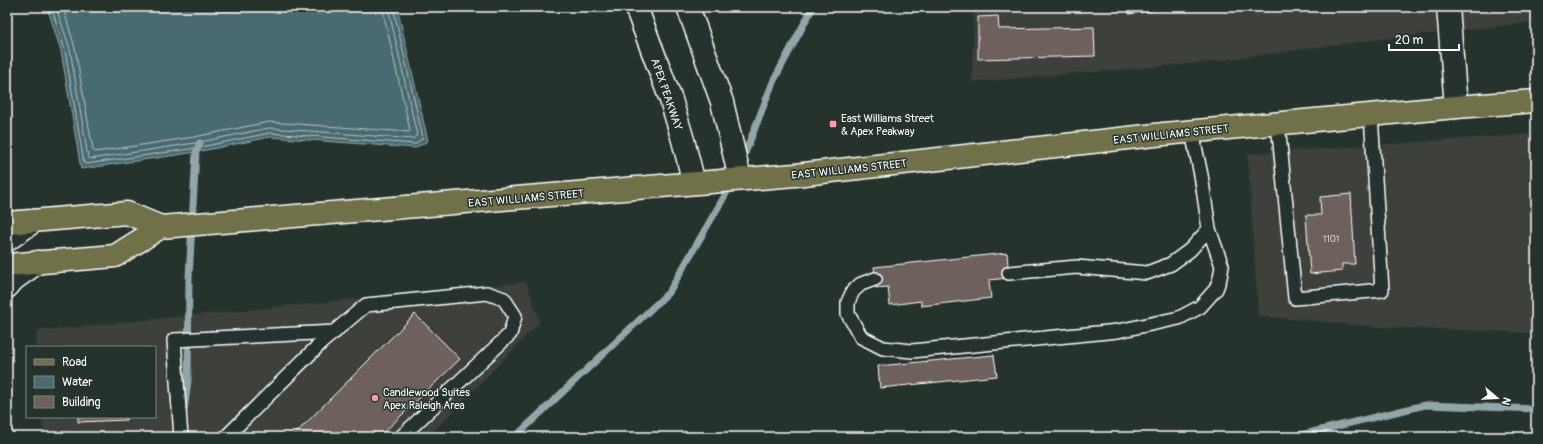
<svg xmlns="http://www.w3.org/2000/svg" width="1543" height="444" viewBox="0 0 1543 444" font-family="Pangolin,sans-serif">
	<rect width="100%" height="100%" fill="#26332d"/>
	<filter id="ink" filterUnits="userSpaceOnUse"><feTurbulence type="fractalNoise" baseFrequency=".025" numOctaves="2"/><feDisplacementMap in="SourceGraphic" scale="8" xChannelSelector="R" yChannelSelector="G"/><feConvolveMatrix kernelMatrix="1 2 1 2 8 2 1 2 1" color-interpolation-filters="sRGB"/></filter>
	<g filter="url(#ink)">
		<path fill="#3c413b" d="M974 7H1536V22L1357 42 1202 63 972 82Z
			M1536 134V333L1381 327 1258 316 1248 154Z
			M526 282 540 322 428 437H44L42 417H155V347H37L36 331Z"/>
		<path fill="#4a6b70" stroke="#92a6a9" d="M47 7H397L428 141 415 148 270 137 197 152 81 169 61 51Z"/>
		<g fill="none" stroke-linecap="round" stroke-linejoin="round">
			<path stroke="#b7c4c6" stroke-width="1" d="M51 7 65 50 84 163 86 164 196 148 270 133 415 144 423 138 393 7
				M56 7 70 49 88 157 90 159 195 143 269 128 413 139 417 135 388 7
				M63 7 75 48 93 150 95 152 194 137 269 122 409 132 410 130 382 7"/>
			<path stroke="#92a6a9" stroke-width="7" d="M742 161 773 82 813 7
				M184 411 188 380 189 278 196 152 200 143
				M515 437 669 292 731 185
				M1292 437 1425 405 1536 409"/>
		</g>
		<path fill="#6e615c" stroke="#fff" d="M1128 7H1155V10L1129 14Z
			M998 16 999 29 1094 27 1095 56 978 59V17Z
			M1351 194 1355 264H1342V271L1310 274 1306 215H1321L1320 197Z
			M1007 253 1009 278 989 280 991 298 921 306V301L890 305 888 287 876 288 874 267Z
			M415 314 460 359 379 437H292Z
			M994 355 997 376 880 388 878 366Z
			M78 417H126V420L78 422Z"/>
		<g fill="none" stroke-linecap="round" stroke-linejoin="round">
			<defs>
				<path id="service" d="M1278 123 1295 298 1382 290 1371 115
					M1009 273 1077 267 1147 273 1171 264 1190 250 1209 229
					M875 279 861 284 853 291 848 302V314L861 337 883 348 912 351 1118 331 1179 318 1200 307 1216 289 1220 278 1222 266 1209 229 1201 175 1192 132
					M181 437 174 340 335 332
					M226 437 322 342 366 305 487 293 504 299 515 316 510 334 401 437"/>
				<path id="minor" d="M1448 7 1456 107"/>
				<path id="tertiary" d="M7 240 34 221
					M7 287 14 279 38 262"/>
				<path id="secondary" d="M636 7 671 100 683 140 694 183
					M688 7 722 102 740 179"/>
				<path id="primary" d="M7 223 127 213 161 227 795 175 1164 134 1456 107 1536 101
					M7 265 115 256 161 227"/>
			</defs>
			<use href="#service" stroke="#fff" stroke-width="16"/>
			<use href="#minor" stroke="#fff" stroke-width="25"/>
			<use href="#tertiary" stroke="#fff" stroke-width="25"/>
			<use href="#secondary" stroke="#fff" stroke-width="25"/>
			<use href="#primary" stroke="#fff" stroke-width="25"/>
			<use href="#service" stroke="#26332d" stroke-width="13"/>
			<use href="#minor" stroke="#26332d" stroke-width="22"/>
			<use href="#tertiary" stroke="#26332d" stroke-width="22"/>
			<use href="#secondary" stroke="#26332d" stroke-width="22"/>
			<use href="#primary" stroke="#6f704a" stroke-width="22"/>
		</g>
	</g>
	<g fill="#ff9aa2" stroke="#26332d" stroke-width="1.5">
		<rect x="829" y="120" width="8" height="8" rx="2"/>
		<circle cx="375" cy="398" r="4"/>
	</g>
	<g text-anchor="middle" stroke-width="3" stroke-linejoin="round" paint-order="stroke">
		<g font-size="9" fill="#dbd8d6">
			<text x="1331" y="242">1101</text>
		</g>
		<g font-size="11" fill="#fff" stroke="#26332d">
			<text transform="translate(667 94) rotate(71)" y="4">APEX PEAKWAY</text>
			<text transform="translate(1171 134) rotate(-6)" y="4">EAST WILLIAMS STREET</text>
			<text transform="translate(849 169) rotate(-6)" y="4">EAST WILLIAMS STREET</text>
			<text transform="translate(526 198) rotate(-5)" y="4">EAST WILLIAMS STREET</text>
		</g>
		<g font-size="11" fill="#fff" stroke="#26332d" text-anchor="start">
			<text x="841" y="122">East Williams Street<tspan x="841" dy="13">&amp; Apex Peakway</tspan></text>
			<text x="383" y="396">Candlewood Suites<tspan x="383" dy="13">Apex Raleigh Area</tspan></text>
		</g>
	</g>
	<rect width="1543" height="444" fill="none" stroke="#26332d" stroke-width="24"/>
	<rect x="12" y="12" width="1519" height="420" fill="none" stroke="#fff" stroke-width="1.5" filter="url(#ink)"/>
	<rect x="26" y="346" width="130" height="72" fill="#26332d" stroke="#7d8581"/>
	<rect x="34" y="359" width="20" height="6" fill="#6f704a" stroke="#7d8581"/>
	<text x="62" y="366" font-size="12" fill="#ffffff">Road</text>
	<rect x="34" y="376" width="20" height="12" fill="#4a6b70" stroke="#7d8581"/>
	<text x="62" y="386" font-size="12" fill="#ffffff">Water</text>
	<rect x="34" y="396" width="20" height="12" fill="#6e615c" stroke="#7d8581"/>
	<text x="62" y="406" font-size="12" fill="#ffffff">Building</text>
	<g transform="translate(1497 398) rotate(109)" stroke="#26332d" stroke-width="3" paint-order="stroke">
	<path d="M0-3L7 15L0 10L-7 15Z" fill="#ffffff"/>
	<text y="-6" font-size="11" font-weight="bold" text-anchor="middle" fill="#ffffff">N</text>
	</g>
	<path d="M1389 44v6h70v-6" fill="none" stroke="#ffffff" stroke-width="2"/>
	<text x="1395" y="44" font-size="12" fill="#ffffff" stroke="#26332d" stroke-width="3" paint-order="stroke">20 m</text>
</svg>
